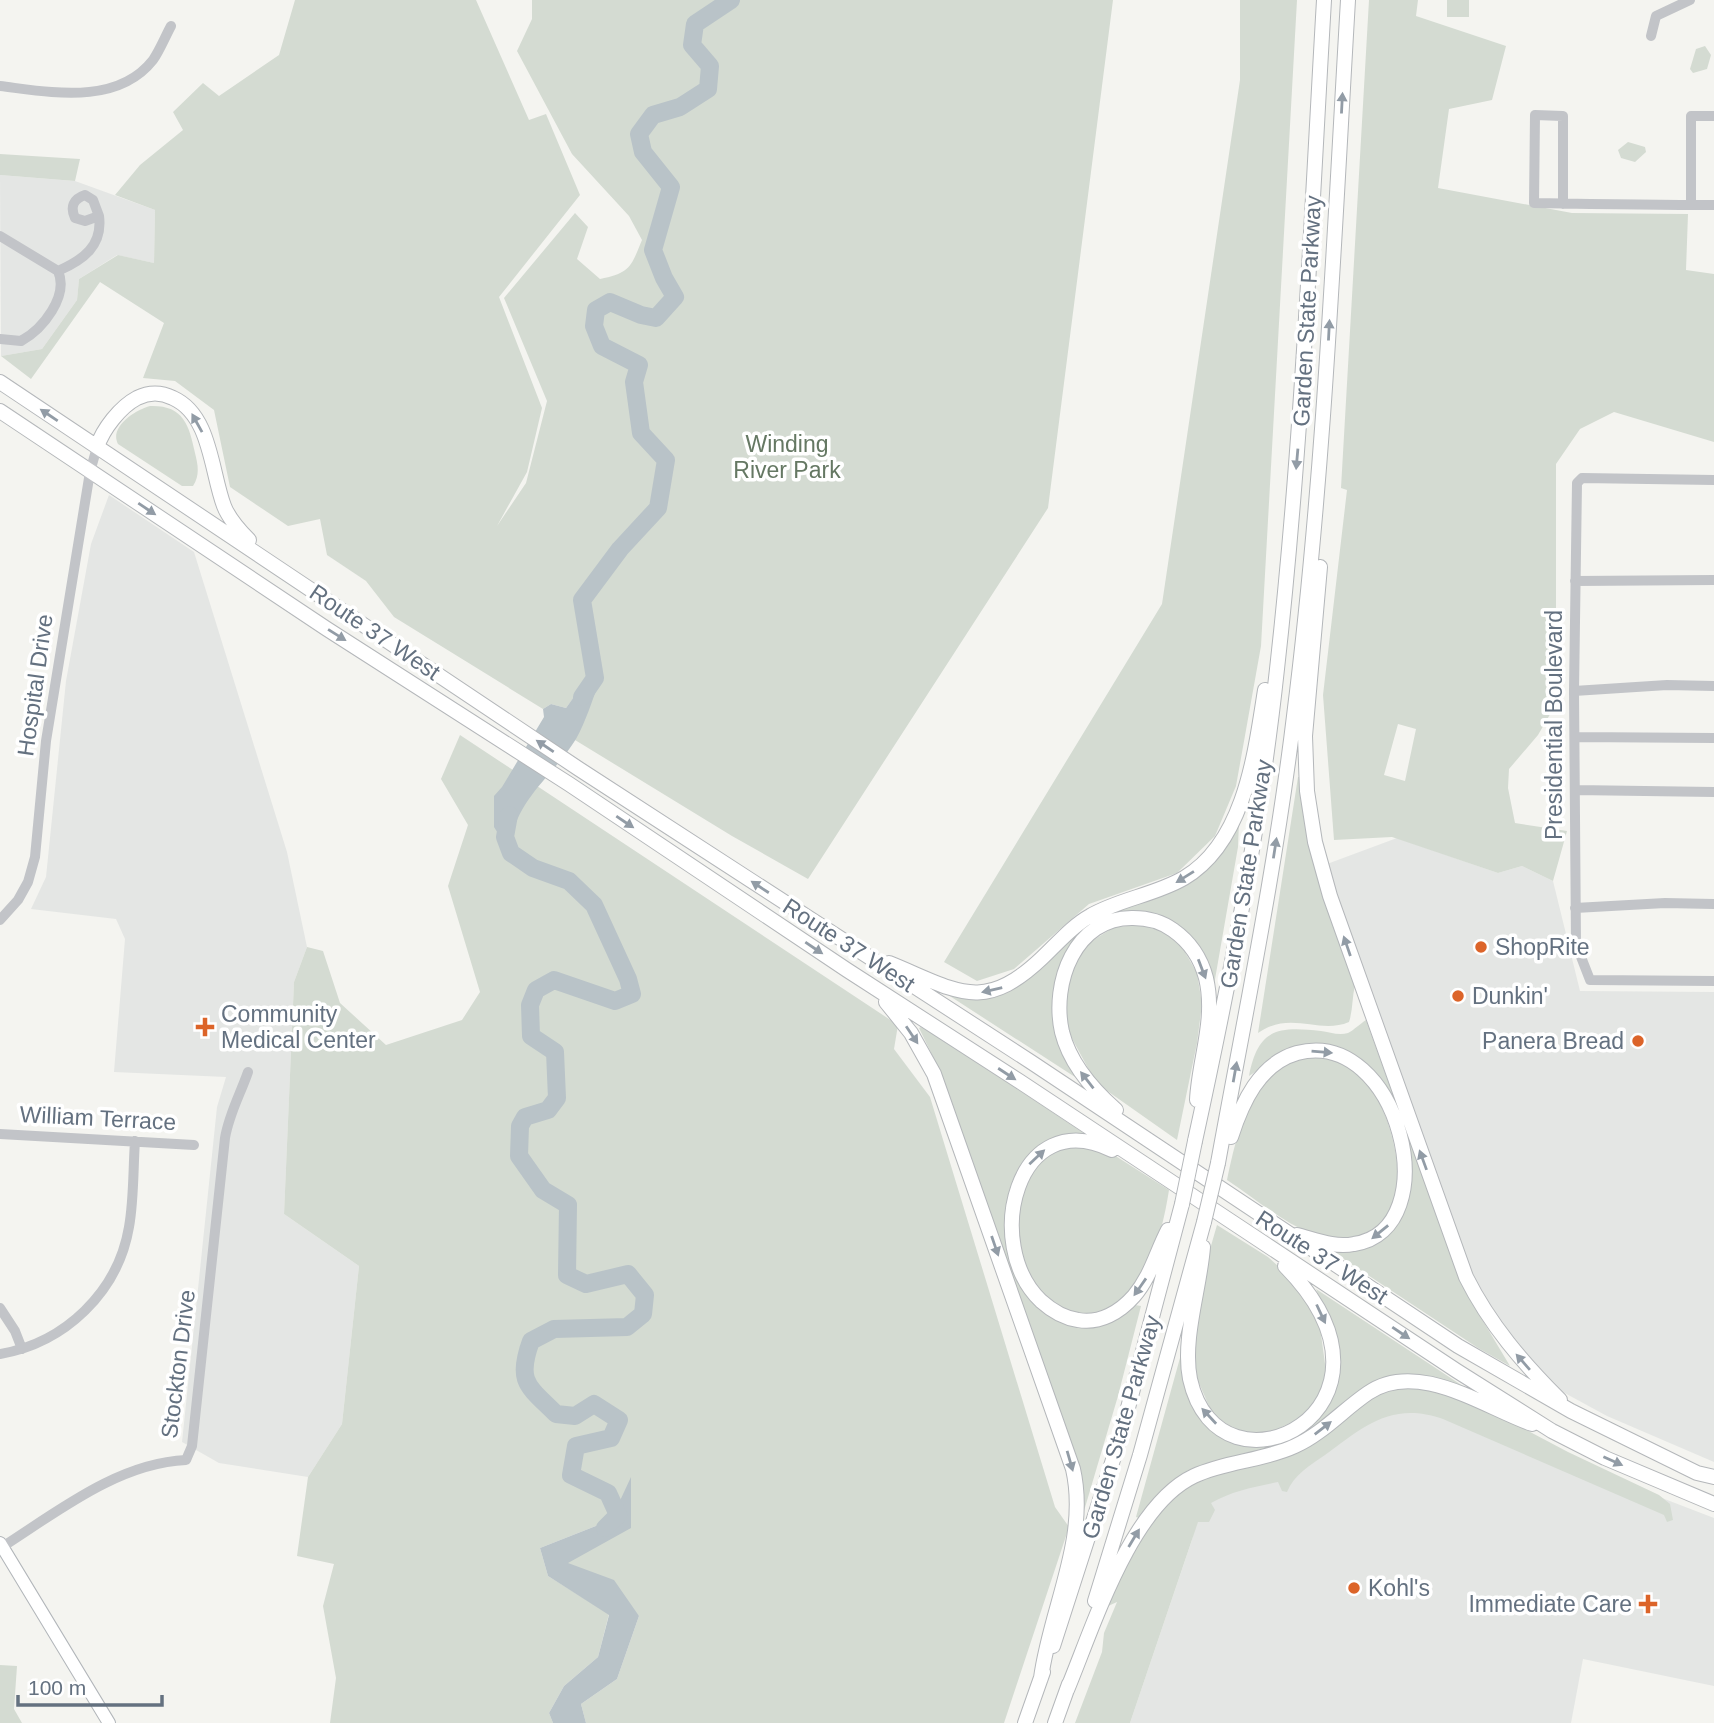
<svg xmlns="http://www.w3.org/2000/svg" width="1714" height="1723" viewBox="0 0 1714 1723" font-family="Helvetica,sans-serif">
	<rect width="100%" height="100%" fill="#f4f4f0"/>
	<path fill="#e4e6e4" d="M0 175 75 181 155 210 154 263 117 255 79 279 77 300 42 349 1 356Z
		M109 495 194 552 287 852 307 947 294 982 284 1214 359 1266 342 1424 308 1477 219 1463 182 1442 217 1107 226 1077 114 1072 125 939 116 919 31 909 46 877 66 681 91 544Z
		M1397 838 1498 873 1522 866 1553 881 1580 991 1714 992V1462L1607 1416 1561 1391 1526 1361 1477 1287 1416 1126 1327 864Z
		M1397 1396 1714 1518V1686L1583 1659 1571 1723H1130L1192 1540 1202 1491Z"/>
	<path fill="#d4dbd2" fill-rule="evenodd" d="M295 0H476L529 120 546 114 580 195 499 297 542 408 527 472 497 526 526 483 547 401 504 298 575 213 588 227 577 259 600 279C630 273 631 267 642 240L629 216 572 154 517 51 532 19V0H1113L1048 508 808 879 732 836 575 740 598 682 592 673 566 708 551 704 543 709 394 617 366 581 327 555 320 519 288 526 230 487 214 410 175 381 143 378 164 323 100 282 31 379 1 356 42 349 77 300 79 279 118 255 154 263 155 210 115 195 140 165 183 130 173 112 203 83 219 96 279 55Z
		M1240 0H1297L1261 646 1236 786 1215 836 1177 873 1089 904 1014 969 977 981 944 962 1162 604 1240 80Z
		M1369 0H1418L1416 16 1506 46 1492 100 1449 109 1438 188 1572 213 1688 214 1686 270 1714 274V442L1614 412 1580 429 1556 464V704L1538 735 1509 769 1508 788 1515 823 1567 831 1553 881 1522 866 1498 873 1392 837 1334 840 1323 695 1347 490 1341 488ZM1398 724 1416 729 1405 781 1384 775Z
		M1447 0H1469V17H1447Z
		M1705 46 1711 55 1707 69 1693 73 1690 69 1696 49Z
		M1628 142 1645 147 1646 152 1635 162 1621 158 1618 150Z
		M0 154 80 159 75 181 0 175Z
		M150 406C183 405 189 424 195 453 198 465 200 475 193 486H182L118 444C109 427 135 410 150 406Z
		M460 735 898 1025 894 1049 930 1097 1055 1507 1069 1527 1004 1723H586L581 1704 617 1679 639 1616 567 1563 611 1520 540 1548 548 1576 609 1614 598 1657 564 1686 549 1713 553 1723H330L336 1678 323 1606 334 1564 297 1556 308 1477 342 1424 359 1266 284 1214 294 982 307 947 323 951 340 1003 386 1045 462 1020 480 992 448 886 468 825 441 779Z
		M1298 777H1300C1306 852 1330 915 1355 985 1352 997 1353 1010 1349 1022 1319 1035 1291 1010 1258 1033Z
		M1239 822 1238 847 1214 985 1202 956 1145 913 1070 947 1061 1049 1075 1077 942 991 982 997 1093 920 1175 889Z
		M1140 925 1163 931 1182 947 1197 973 1202 1004 1197 1043 1177 1140 1096 1083 1068 1031 1066 1001 1072 966 1089 943 1114 927Z
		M1366 1020 1456 1269 1468 1296 1510 1366 1478 1348 1330 1250C1339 1250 1348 1250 1357 1249 1387 1246 1410 1214 1410 1184 1410 1168 1405 1153 1401 1137 1398 1124 1395 1109 1390 1096 1376 1060 1336 1038 1298 1046 1278 1050 1266 1066 1249 1076 1258 1029 1277 1026 1321 1031 1329 1032 1339 1036 1348 1033 1354 1030 1361 1023 1366 1020Z
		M921 1027 950 1044 1088 1136C1074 1141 1054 1138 1041 1146 998 1171 997 1245 1020 1283 1030 1301 1047 1311 1064 1322L1135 1305 1141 1306 1118 1396 1081 1521 1082 1502 940 1071 919 1028Z
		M1325 1056C1333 1060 1346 1063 1354 1068 1386 1093 1410 1174 1391 1210 1384 1224 1372 1230 1359 1236 1344 1241 1327 1241 1312 1234 1282 1222 1254 1198 1227 1180 1235 1142 1249 1074 1292 1061 1302 1057 1314 1058 1325 1056Z
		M1077 1145 1114 1155 1169 1190C1163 1228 1151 1280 1117 1304 1088 1324 1046 1310 1030 1279 1021 1260 1018 1237 1019 1216 1020 1194 1029 1163 1052 1153 1059 1149 1069 1148 1077 1145Z
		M1217 1225 1268 1257 1278 1266 1289 1277 1319 1320 1326 1371 1320 1398 1308 1415 1266 1434 1245 1433 1232 1428 1212 1413 1195 1374 1194 1335 1204 1270Z
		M1316 1289 1472 1392 1406 1376 1305 1435 1162 1491 1139 1518 1136 1517 1183 1347C1185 1368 1184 1391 1196 1409 1205 1423 1218 1425 1232 1430 1244 1434 1261 1444 1274 1444 1295 1443 1314 1424 1325 1407L1337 1354 1333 1331Z
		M1403 1386 1436 1390 1496 1414 1568 1452 1659 1495 1670 1504 1673 1520 1667 1522 1664 1515 1443 1419C1392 1401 1364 1426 1325 1455 1309 1466 1294 1475 1287 1492L1282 1491 1278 1482C1254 1487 1232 1491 1211 1503L1215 1510 1209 1522H1198L1130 1723H1075L1102 1652 1104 1633 1117 1602 1106 1607 1125 1562 1170 1498 1200 1478 1290 1453 1373 1395Z
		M0 1665 17 1666 14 1709 22 1723H0Z"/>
	<path fill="#b9c3c8" d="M591 673 599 682C592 701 586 721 576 739 555 773 522 795 512 835L501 838 494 827V796L502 787 544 717 543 709 551 704 566 708Z
		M631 1477V1528L568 1563 614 1580 639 1616 617 1679 581 1704 586 1723H553L549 1713 564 1686 598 1657 609 1615 548 1576 540 1548 611 1520Z"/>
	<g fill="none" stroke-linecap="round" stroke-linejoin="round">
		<path stroke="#b9c3c8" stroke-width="18" d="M582 697 595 678 582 600 620 549 658 508 666 460 641 433 634 382 639 365 602 346 594 326 596 310 610 302 641 315 656 318 675 297 664 278 653 250 671 187 643 152 639 134 653 115 680 107 708 89 710 66 692 45 695 24 731 0
			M509 815 505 837 511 853 533 868 569 881 594 905 628 979 632 994 615 1001 554 980 536 990 530 1005 531 1036 555 1052 557 1098 548 1110 525 1117 520 1126 519 1156 543 1190 568 1205 567 1275 586 1284 628 1274 645 1295 643 1314 627 1327 554 1329 531 1341C516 1382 528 1386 556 1414L575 1416 594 1404 619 1420 611 1438 576 1446 571 1475 608 1493 618 1515 605 1528"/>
		<defs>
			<path id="major" d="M0 1543 109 1723"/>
			<path id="highway" d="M0 382 579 769 1031 1062 1458 1346 1571 1411 1697 1473 1714 1477
				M0 411 327 629 569 784 847 970 1019 1081 1457 1371 1552 1431 1605 1458 1714 1504
				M97 447C103 429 120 407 137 398 149 392 161 392 173 398 211 415 211 472 224 506 229 519 239 530 249 540
				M1320 567 1305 736 1307 791 1315 842 1330 896 1466 1277C1490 1325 1523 1363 1560 1400
				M889 963C956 990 982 1015 1042 958 1057 944 1072 926 1090 916 1119 899 1155 895 1184 878 1245 842 1255 753 1265 690
				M886 1002 911 1033 934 1074 1073 1469C1089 1539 1050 1609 1041 1678
				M1116 1110C1092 1089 1070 1064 1062 1032 1051 983 1075 917 1133 918 1148 918 1162 922 1173 930 1190 942 1201 959 1206 978 1216 1020 1199 1059 1197 1100
				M1231 1137C1242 1103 1259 1064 1297 1053 1399 1026 1449 1230 1354 1244 1335 1248 1316 1240 1297 1235
				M1195 1141C1229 985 1260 827 1277 669 1302 446 1311 223 1324 0
				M1112 1150C1016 1103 982 1245 1041 1301 1051 1310 1064 1318 1078 1320 1100 1324 1120 1312 1134 1296 1151 1276 1156 1253 1168 1230
				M1218 1163C1245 1015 1276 866 1294 716 1324 478 1334 239 1348 0
				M1203 1247C1200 1288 1182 1339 1190 1379 1219 1511 1425 1408 1285 1266
				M1095 1601 1140 1455 1204 1222
				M1053 1646 1120 1438 1182 1204
				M1067 1690C1093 1628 1130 1506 1194 1476 1226 1461 1263 1461 1295 1446 1322 1434 1343 1410 1368 1393 1417 1359 1484 1407 1532 1424
				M1025 1723 1043 1672
				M1055 1723 1069 1684"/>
		</defs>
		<use href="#major" stroke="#b2b6ba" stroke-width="14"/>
		<use href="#highway" stroke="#b4b7ba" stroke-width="16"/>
		<path stroke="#c2c4c8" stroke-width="10" d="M1651 36 1656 16 1690 0
			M0 86C50 92 117 106 153 60 160 50 165 37 171 26
			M85 195 93 200 99 216 85 221 75 218C70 207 73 199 85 195Z
			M1563 204V116L1535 115 1534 203C1594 204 1654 205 1714 205
			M1691 205V116H1714
			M0 236 58 271C69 296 43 329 21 341L0 339
			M58 271C83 260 103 246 99 216
			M1714 480 1582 478 1577 483 1574 691 1576 944 1590 980 1714 981
			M1575 581 1714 580
			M1574 691 1667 685 1714 686
			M1575 737 1714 738
			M1575 790 1714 792
			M1575 908 1665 903 1714 904
			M0 920 18 900 28 882 35 857 46 741 90 472 97 447
			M0 1134 194 1145
			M0 1308 15 1331 22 1349
			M0 1354C65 1343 118 1292 129 1227 134 1199 133 1169 135 1141
			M2 1547C57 1512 118 1463 186 1460L192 1446 225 1138C229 1114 240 1095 248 1072"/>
		<use href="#major" stroke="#fff" stroke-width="12"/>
		<use href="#highway" stroke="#fff" stroke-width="14"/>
		<defs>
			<path id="highway-bridge" d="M1182 1204 1195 1141
				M1204 1222 1218 1163"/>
		</defs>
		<use href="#highway-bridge" stroke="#b4b7ba" stroke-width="16" stroke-linecap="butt"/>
		<use href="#highway-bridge" stroke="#fff" stroke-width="14"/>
	</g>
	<defs><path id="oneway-solid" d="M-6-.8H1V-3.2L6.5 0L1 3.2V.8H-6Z" transform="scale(1.75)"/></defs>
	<g fill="#929ca6">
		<use href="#oneway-solid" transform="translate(1342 103) rotate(-87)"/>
		<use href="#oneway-solid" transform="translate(1329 330) rotate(-87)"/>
		<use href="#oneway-solid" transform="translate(49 415) rotate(-146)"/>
		<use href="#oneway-solid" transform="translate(197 423) rotate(-119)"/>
		<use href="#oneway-solid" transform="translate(1297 459) rotate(95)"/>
		<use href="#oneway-solid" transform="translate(147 509) rotate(34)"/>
		<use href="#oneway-solid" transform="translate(337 635) rotate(32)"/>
		<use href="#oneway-solid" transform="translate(545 746) rotate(-146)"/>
		<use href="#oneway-solid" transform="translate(625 822) rotate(34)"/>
		<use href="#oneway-solid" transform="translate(1275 848) rotate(-81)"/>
		<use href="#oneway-solid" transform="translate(1185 877) rotate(148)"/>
		<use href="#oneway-solid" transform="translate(760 887) rotate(-147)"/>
		<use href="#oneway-solid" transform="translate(1347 946) rotate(-109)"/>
		<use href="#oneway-solid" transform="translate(814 948) rotate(34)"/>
		<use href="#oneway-solid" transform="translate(1202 969) rotate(69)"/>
		<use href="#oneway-solid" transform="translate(992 990) rotate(167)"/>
		<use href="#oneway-solid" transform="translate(912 1035) rotate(56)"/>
		<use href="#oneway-solid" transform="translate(1322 1052) rotate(5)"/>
		<use href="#oneway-solid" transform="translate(1235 1072) rotate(-80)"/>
		<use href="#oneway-solid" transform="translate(1007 1074) rotate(33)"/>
		<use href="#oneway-solid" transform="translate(1087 1080) rotate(-128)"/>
		<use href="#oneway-solid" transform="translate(1037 1157) rotate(-43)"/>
		<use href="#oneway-solid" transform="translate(1423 1160) rotate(-110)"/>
		<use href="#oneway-solid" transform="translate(1380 1232) rotate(141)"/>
		<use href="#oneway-solid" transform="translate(995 1246) rotate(71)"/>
		<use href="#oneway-solid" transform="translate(1140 1287) rotate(125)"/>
		<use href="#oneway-solid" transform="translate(1321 1314) rotate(65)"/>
		<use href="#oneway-solid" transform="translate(1401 1333) rotate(34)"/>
		<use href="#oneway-solid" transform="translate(1523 1362) rotate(-131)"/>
		<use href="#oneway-solid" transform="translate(1209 1416) rotate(-133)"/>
		<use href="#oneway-solid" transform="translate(1323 1428) rotate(-38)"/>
		<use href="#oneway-solid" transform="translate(1070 1461) rotate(74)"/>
		<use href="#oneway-solid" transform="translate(1613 1461) rotate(24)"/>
		<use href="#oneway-solid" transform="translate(1134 1538) rotate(-59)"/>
	</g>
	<g fill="#dc6429" stroke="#fff" stroke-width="2.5">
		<circle cx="1481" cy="947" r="7"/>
		<circle cx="1458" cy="996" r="7"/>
		<path d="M201.5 1016.5h7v7h7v7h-7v7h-7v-7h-7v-7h7z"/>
		<circle cx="1638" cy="1041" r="7"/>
		<circle cx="1354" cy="1588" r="7"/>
		<path d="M1644.5 1593.5h7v7h7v7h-7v7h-7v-7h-7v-7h7z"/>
	</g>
	<g text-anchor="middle" stroke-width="7" stroke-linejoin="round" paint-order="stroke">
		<g font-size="23" fill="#647180" stroke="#fff">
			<text transform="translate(1307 311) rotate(-87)" y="8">Garden State Parkway</text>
			<text transform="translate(375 632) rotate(34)" y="8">Route 37 West</text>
			<text transform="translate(35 685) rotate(-82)" y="8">Hospital Drive</text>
			<text transform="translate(1554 725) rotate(-90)" y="8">Presidential Boulevard</text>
			<text transform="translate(1246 874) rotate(-81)" y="8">Garden State Parkway</text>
			<text transform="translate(849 945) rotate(33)" y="8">Route 37 West</text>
			<text transform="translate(98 1118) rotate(3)" y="8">William Terrace</text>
			<text transform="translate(1322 1257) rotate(33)" y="8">Route 37 West</text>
			<text transform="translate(178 1364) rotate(-83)" y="8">Stockton Drive</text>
			<text transform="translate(1121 1427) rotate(-74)" y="8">Garden State Parkway</text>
		</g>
		<g font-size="23" fill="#657863" stroke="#fff">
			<text x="787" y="452">Winding<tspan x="787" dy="26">River Park</tspan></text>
		</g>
		<g font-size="23" fill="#647180" stroke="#fff" text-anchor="start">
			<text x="1495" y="955">ShopRite</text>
			<text x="1472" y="1004">Dunkin'</text>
			<text x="221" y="1022">Community<tspan x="221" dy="26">Medical Center</tspan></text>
			<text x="1624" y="1049" text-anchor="end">Panera Bread</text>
			<text x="1368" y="1596">Kohl's</text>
			<text x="1632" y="1612" text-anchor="end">Immediate Care</text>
		</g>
	</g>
	<path d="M18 1695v10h144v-10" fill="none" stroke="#647180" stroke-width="3.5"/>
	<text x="28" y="1695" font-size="21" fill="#647180" stroke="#ffffff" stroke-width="5" paint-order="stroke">100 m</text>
</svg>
